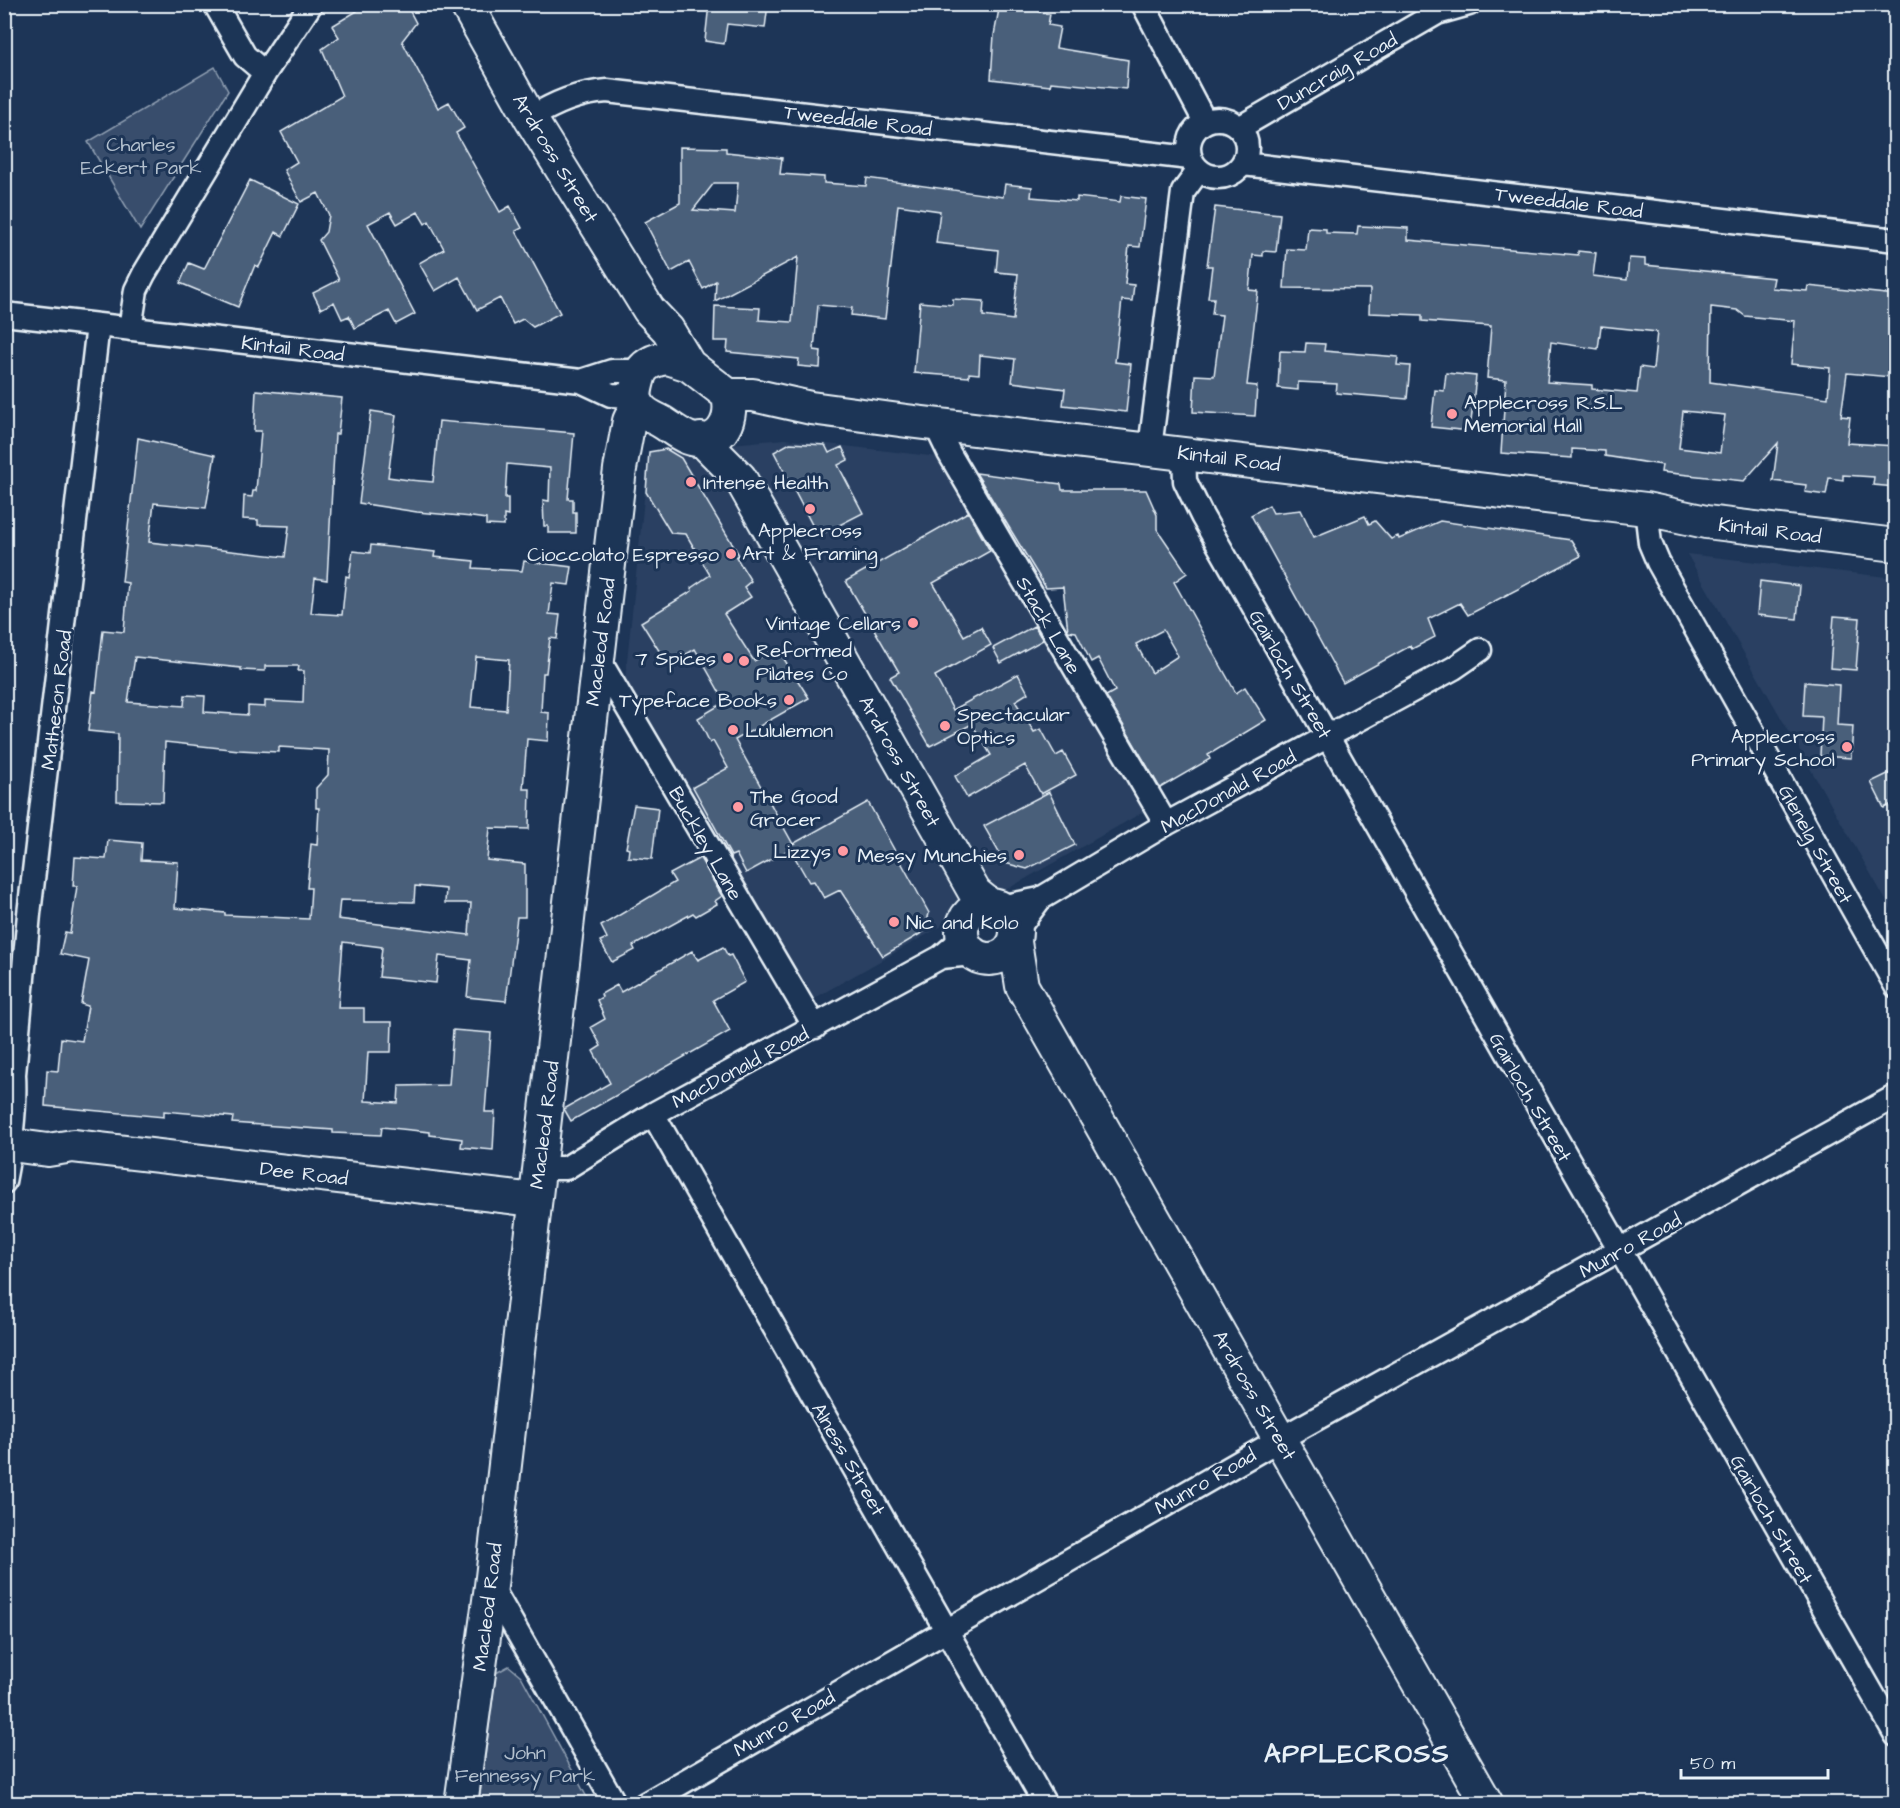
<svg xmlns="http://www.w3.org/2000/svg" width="1900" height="1808" viewBox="0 0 1900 1808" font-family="'Architects Daughter',sans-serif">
	<rect width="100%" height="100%" fill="#1d3557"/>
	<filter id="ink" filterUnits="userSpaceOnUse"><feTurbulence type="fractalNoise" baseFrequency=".0167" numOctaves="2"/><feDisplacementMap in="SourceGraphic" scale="12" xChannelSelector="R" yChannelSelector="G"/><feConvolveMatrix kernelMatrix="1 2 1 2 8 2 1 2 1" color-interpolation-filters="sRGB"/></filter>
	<g filter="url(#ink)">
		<path fill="#2a4162" d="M785 439 947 458 1152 807 797 1008 623 699 649 452Z
			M1687 554 1895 578V916Z"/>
		<path fill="#374d6c" stroke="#909fb2" stroke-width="1.5" d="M215 67 228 91 140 230 88 142Z
			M509 1666 521 1676 590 1803H479L496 1673Z"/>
		<path fill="#495e7a" stroke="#e8f1f8" stroke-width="1.5" fill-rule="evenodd" d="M352 4H406L416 23 402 41 438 108 449 102 464 128 456 133 500 212 510 206 522 228 516 231 560 313 533 327 523 319 513 324 500 298 477 310 459 277 435 291 419 263 444 249 429 221 425 224 418 212 397 224 390 212 368 224 415 314 396 324 389 311 355 328 349 316 342 319 334 302 321 309 313 293 339 280 319 240 326 232 329 215 318 193 301 202 284 170 297 162 281 132 342 96 322 49 339 37 332 26 357 11Z
			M709 4H768L765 28 727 24 724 44 705 41Z
			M1000 4H1041L1039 12 1050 14 1048 25 1060 27 1056 48 1128 60 1126 89 1051 82 1050 86 991 79 994 35Z
			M680 147 726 148V152L782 158 780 174 824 177V183L866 186 867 178 1003 197 1005 184 1032 187 1031 197 1077 201V197L1120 202 1121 196 1146 199 1140 247 1129 246 1125 284 1134 285 1132 301 1122 300 1115 362 1131 364 1126 412 1063 405 1065 389 1012 382 1015 359 980 355 979 374 969 373V377L914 373 920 302 953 305V299L984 301 983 316 1013 320 1018 274 996 272 998 250 936 243 940 211 898 205 885 319 851 315 852 308 818 305 814 350 821 351 820 368 798 366 799 359 727 352 728 341H714L715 306 760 308 759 320 792 322 798 257 715 301 716 281 703 289 689 262 671 272 645 222 680 203ZM714 183H738L735 213 693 210Z
			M250 180 299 204 283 236 276 232 259 267 255 265 238 307 180 283 189 263 204 269Z
			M1215 207 1280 214 1276 252 1263 251V256L1253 255 1249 290 1258 291 1247 385 1257 386 1255 416 1193 412 1195 375 1214 376 1222 315 1212 314 1214 298H1208L1212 266H1207Z
			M1358 226 1408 228V240L1578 255V251L1596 253 1593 276 1627 280 1629 258 1645 259V265L1774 278 1772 288 1807 291 1808 286 1896 295V368L1892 367 1891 377 1847 373 1841 416 1850 417 1847 443 1896 446V487L1873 485 1874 477 1843 475V480L1829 478 1826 495 1805 492 1806 485 1773 481 1778 443 1744 481 1661 472 1662 465 1605 456V451L1572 449V458L1501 453 1506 380 1487 378 1491 326 1422 321V315L1369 313 1370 289 1284 288 1287 249 1306 250 1308 228 1326 229V233L1357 234ZM1711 307 1737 310 1745 316 1795 321 1791 364 1830 368 1828 398 1710 382ZM1601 326 1657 332 1653 369 1640 367 1637 393 1592 389V385L1547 382 1551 342 1598 349ZM1683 411 1725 415 1720 453 1679 448Z
			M1306 343 1325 344 1324 351 1398 357 1397 365 1410 366 1407 399 1336 393 1337 384 1298 382V390L1278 388 1280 351 1305 352Z
			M1446 373 1476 376 1470 431 1431 427 1435 390 1444 391Z
			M256 390 342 398 338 434H335L327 580 315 578 311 613 342 615 346 576 349 577 353 551 370 553 371 545 435 552 434 557 474 561 473 568 522 571 524 561 572 567 569 585 553 583 549 614 560 615 557 639 550 638 546 673H543L541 712 549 713 548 741 527 739 523 789H530L529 829 490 828 487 860 525 864V917H517L506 1001 467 997 471 960 439 956 436 983 379 977 382 947 343 942 338 1008H364V1022H392L391 1052H368L365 1101 398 1103 399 1086 449 1085 453 1030 491 1033 485 1112H495L493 1150 461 1147 462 1139 430 1135V1132L382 1127 381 1135 333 1133V1130L232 1123 233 1117 164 1111V1117L45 1106 47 1070 58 1071 61 1038 82 1041 88 1006 81 1004 89 960 60 954 65 932 70 933 77 886H73L75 857 106 859 108 840 142 843 141 860 178 862 175 908 225 913V915L309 919 311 888H307L311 844 317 845 319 808H316V788L328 775 329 750 279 747V752L239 750 165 742 163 802 117 801 118 734 88 731 93 691 96 692 103 630 124 632 128 583 122 582 138 438 215 455 206 508 154 503 149 542 285 557 289 526 258 525V520L243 519 244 496 252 497 253 491H256L261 431H254ZM135 657 241 668V670L265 671V666H299L298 671H304L303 703 265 701V707L248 706V715L204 712 205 696 185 695 184 706 128 702ZM476 657 509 660 506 710 471 707ZM415 886 446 889 445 903H471L469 935 338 919 340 900 414 902Z
			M371 411 396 415 388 477 409 480 433 482 439 421 574 433 568 499H573V512H576V533H548V526H544L543 500 549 501 550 468 507 464 505 498H508V516L504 515V526L486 525V519L472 517 417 512 359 503Z
			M790 443 825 445 829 453 842 447 848 460 838 465 863 513 818 536 774 452Z
			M666 449 681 458 739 555 736 557 751 581 744 587 751 597 724 614 754 661 777 648 809 698 735 740 793 844 868 802 929 913 925 931 883 956 840 890 824 898 814 881 809 882 790 849 746 873 736 854 731 856 693 787 728 768 713 741 710 743 698 718 725 702 695 649 668 665 641 622 692 591 691 588 710 575 686 534 671 533 646 492 649 452Z
			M976 473 1061 484 1062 490H1146L1157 515V529L1187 573 1174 582 1236 693 1245 687 1266 720 1208 755 1210 759 1160 788 1106 696 1115 691 1098 658 1091 662 1076 632 1068 631 1063 587 1046 588ZM1163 630 1178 656 1152 673 1136 644Z
			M1269 505 1273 513 1301 510 1314 537 1365 516 1369 524 1375 521 1391 539 1398 536 1399 539 1440 521 1571 540 1581 556 1468 615 1460 603 1428 619 1435 637 1412 649 1410 646 1343 683 1251 515Z
			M968 512 990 551 933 583 964 636 981 627 991 645 935 676 953 710 1018 674 1028 693 1015 701 1034 732 1041 729 1056 756 1063 752 1076 775 1041 794 1025 765 967 798 955 776 991 755 972 724 930 746 890 677 899 672 846 581Z
			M1760 581 1800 586 1797 619 1757 615Z
			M1834 616 1860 618 1856 670 1830 668Z
			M1034 626 1043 640 1001 663 993 648Z
			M1805 682 1839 685 1837 725 1853 726 1851 758 1820 756 1822 717 1803 716Z
			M1896 770V802L1884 808 1871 782Z
			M1049 792 1075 845 1027 869 1005 863 984 826Z
			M634 805 658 808 652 859 628 857 629 849 626 848Z
			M700 858 722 896 715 901 717 904 696 916 693 913 633 946 635 950 612 962 600 941 607 938 601 926 675 882 670 874Z
			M723 947 728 956 731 955 745 982 713 1000 730 1031 571 1121 564 1109 610 1083 593 1051 601 1046 591 1027 605 1019 597 1000 602 997 601 994 617 985 621 992 692 951 698 960Z"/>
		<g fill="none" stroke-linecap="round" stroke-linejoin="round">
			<defs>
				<path id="street" d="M215 4 245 56 265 73
					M1143 4 1205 122
					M530 118C555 103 578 93 607 91L1190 158
					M1189 148a29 29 0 1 1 58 0a29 29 0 1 1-58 0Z
					M1239 128 1437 13 1469 4
					M1243 164 1896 240
					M4 314 581 381 611 395 636 396
					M130 329 136 290 144 274 265 73 311 4
					M581 381 612 371H641
					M935 424 949 453 1166 824
					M1150 448 1183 192 1199 170
					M1184 452 1185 481 1202 516 1896 1735
					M1646 509 1650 543 1658 562 1896 986
					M598 658 815 1027
					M1000 907 1040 899 1166 824 1454 668 1480 650
					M1016 931 1040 899
					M941 957 973 954
					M653 1114 1045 1804
					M539 1168H566L653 1114 941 957 962 939
					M4 1182C11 1146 16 1111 14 1074L29 914 98 325
					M491 1586 615 1804
					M645 1804 1280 1439 1896 1096"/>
				<path id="secondary" d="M466 4 530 118 649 310 668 330 689 365
					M668 358 689 365 728 395C734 422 719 449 688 438 678 434 669 426 660 421 652 417 642 413 638 404 633 396 637 385 639 377 642 364 656 359 668 358Z
					M728 395H753L811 408 907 421 1646 509 1706 522 1896 545
					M701 439 740 478 975 893 990 905
					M962 932a27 27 0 1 1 54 0a27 27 0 1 1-54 0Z
					M1015 942 1022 986 1487 1804
					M4 1144 48 1150 73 1146 535 1200
					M461 1804 491 1586 620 469 629 421 637 404"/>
			</defs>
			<use href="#street" stroke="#e8f1f8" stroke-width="27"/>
			<use href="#secondary" stroke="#e8f1f8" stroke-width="36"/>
			<use href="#street" stroke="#1d3557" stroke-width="22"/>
			<use href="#secondary" stroke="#1d3557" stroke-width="32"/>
		</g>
	</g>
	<g fill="#ff9aa2" stroke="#1d3557" stroke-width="2">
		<circle cx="1452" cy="414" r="6"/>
		<circle cx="691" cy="482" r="6"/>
		<circle cx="810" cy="509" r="6"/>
		<circle cx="731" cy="554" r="6"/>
		<circle cx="913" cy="623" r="6"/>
		<circle cx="728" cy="658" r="6"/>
		<circle cx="744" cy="661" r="6"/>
		<circle cx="789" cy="700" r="6"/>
		<circle cx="945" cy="726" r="6"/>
		<circle cx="733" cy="730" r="6"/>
		<circle cx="1847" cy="747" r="6"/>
		<circle cx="738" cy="807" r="6"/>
		<circle cx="843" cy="851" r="6"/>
		<circle cx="1019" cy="855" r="6"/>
		<circle cx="894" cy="922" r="6"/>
	</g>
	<g text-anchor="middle" stroke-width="6" stroke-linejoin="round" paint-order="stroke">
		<g font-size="20" fill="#e8f1f8" stroke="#1d3557">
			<text transform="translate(1337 71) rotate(-30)" y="7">Duncraig Road</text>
			<text transform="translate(858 120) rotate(7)" y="7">Tweeddale Road</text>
			<text transform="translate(556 158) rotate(59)" y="7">Ardross Street</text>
			<text transform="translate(1569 202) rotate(7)" y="7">Tweeddale Road</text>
			<text transform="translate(293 348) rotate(7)" y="7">Kintail Road</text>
			<text transform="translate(1229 458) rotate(7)" y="7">Kintail Road</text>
			<text transform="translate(1770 530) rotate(7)" y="7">Kintail Road</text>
			<text transform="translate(1049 625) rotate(60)" y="7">Stack Lane</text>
			<text transform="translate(600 642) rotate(-83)" y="7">Macleod Road</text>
			<text transform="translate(1291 674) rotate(60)" y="7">Gairloch Street</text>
			<text transform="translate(56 700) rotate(-83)" y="7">Matheson Road</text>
			<text transform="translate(900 761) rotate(61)" y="7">Ardross Street</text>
			<text transform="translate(1228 791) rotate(-29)" y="7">MacDonald Road</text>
			<text transform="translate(706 843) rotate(60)" y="7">Buckley Lane</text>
			<text transform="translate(1816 844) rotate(61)" y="7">Glenelg Street</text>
			<text transform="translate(740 1067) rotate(-28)" y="7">MacDonald Road</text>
			<text transform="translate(1531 1097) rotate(60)" y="7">Gairloch Street</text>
			<text transform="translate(544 1125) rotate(-83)" y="7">Macleod Road</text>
			<text transform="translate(304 1173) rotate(7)" y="7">Dee Road</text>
			<text transform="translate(1630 1245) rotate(-29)" y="7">Munro Road</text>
			<text transform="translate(1255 1395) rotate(60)" y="7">Ardross Street</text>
			<text transform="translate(849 1459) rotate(60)" y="7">Alness Street</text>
			<text transform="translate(1205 1481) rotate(-30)" y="7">Munro Road</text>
			<text transform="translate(1772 1519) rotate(60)" y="7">Gairloch Street</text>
			<text transform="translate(487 1607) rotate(-83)" y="7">Macleod Road</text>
			<text transform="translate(784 1723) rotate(-30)" y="7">Munro Road</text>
		</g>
		<g font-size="20" fill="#b3c0ce" stroke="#1d3557">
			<text x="141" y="151">Charles<tspan x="141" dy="23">Eckert Park</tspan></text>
			<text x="525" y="1759">John<tspan x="525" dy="23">Fennessy Park</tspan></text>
		</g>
		<g font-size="20" fill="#e8f1f8" stroke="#1d3557" text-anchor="start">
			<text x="1464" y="409">Applecross R.S.L<tspan x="1464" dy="23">Memorial Hall</tspan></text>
			<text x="703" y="489">Intense Health</text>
			<text x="810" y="537" text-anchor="middle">Applecross<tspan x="810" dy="23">Art &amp; Framing</tspan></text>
			<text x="719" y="561" text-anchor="end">Cioccolato Espresso</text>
			<text x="901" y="630" text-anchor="end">Vintage Cellars</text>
			<text x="756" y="657">Reformed<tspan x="756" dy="23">Pilates Co</tspan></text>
			<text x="716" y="665" text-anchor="end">7 Spices</text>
			<text x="777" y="707" text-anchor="end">Typeface Books</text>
			<text x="957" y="721">Spectacular<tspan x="957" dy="23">Optics</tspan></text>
			<text x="745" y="737">Lululemon</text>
			<text x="1835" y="743" text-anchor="end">Applecross<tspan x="1835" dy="23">Primary School</tspan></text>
			<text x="750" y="803">The Good<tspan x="750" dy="23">Grocer</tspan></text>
			<text x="831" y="858" text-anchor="end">Lizzys</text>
			<text x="1007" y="862" text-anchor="end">Messy Munchies</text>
			<text x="906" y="929">Nic and Kolo</text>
		</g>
		<g font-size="26" font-weight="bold" letter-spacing="1.5" fill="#e8f1f8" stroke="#1d3557">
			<text x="1357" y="1762">APPLECROSS</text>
		</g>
	</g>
	<rect width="1900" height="1808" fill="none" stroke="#1d3557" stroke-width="24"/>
	<rect x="12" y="12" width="1876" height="1784" fill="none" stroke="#e8f1f8" stroke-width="2" filter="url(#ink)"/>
	<path d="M1681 1769v9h147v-9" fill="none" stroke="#e8f1f8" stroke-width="3"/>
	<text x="1690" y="1769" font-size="18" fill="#e8f1f8" stroke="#1d3557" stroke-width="4.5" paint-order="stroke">50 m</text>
</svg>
